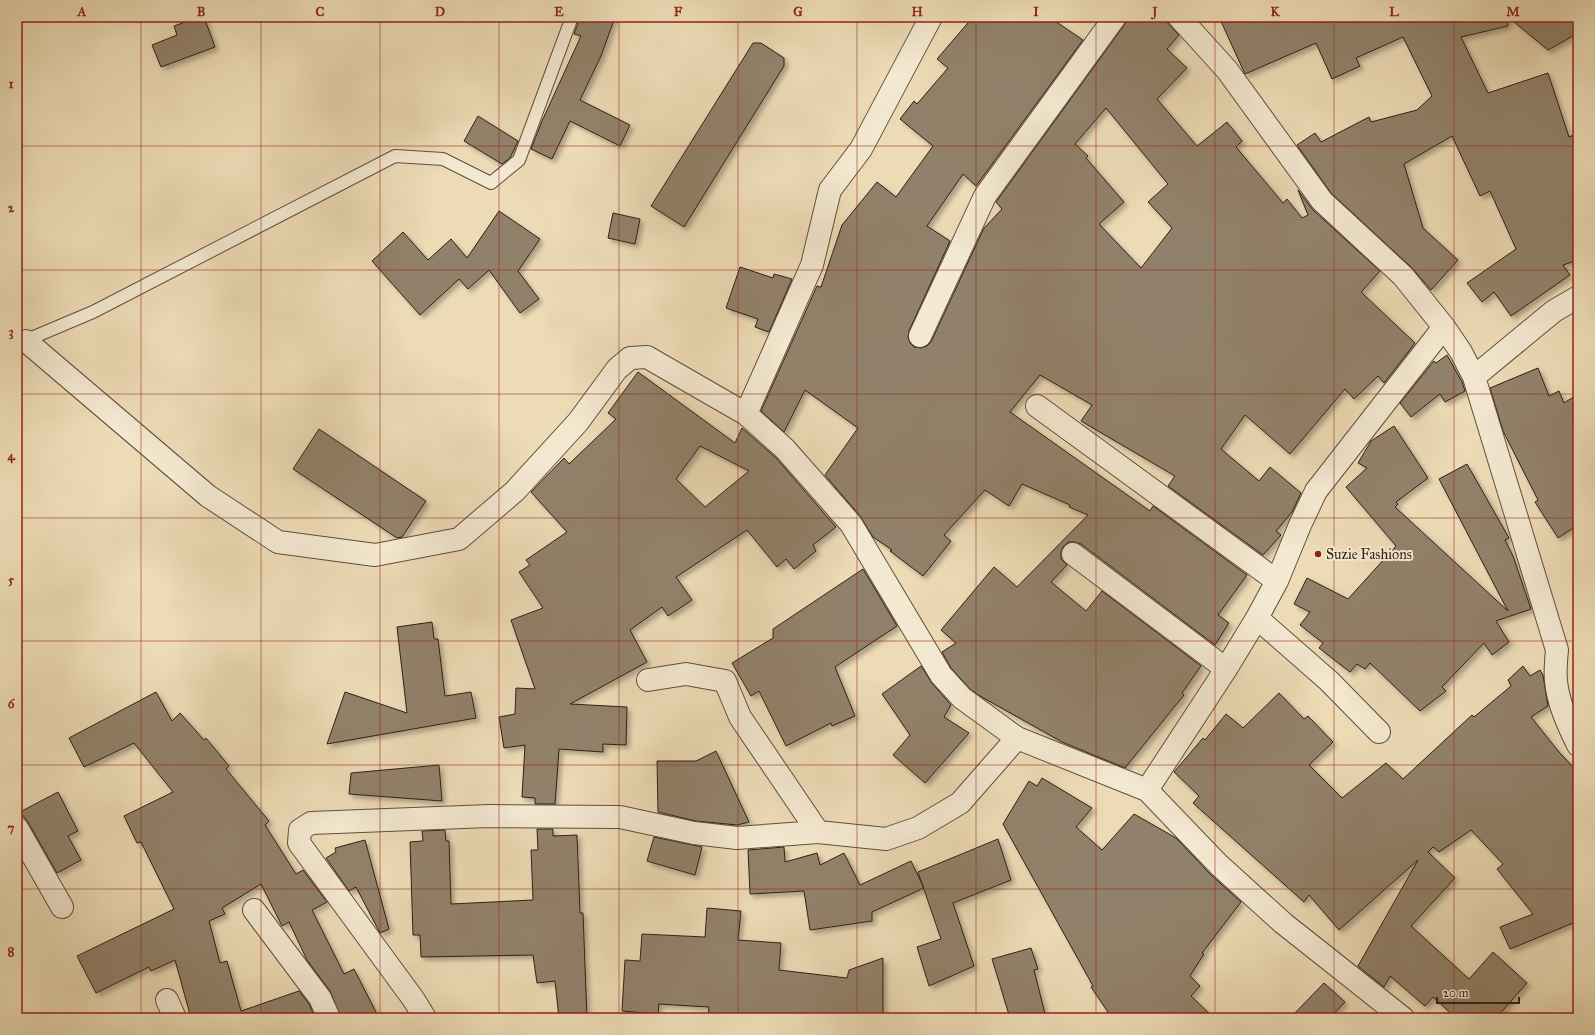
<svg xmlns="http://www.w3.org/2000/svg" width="1595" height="1035" viewBox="0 0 1595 1035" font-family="'IM FELL Great Primer',serif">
	<defs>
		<filter id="shadow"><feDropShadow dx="3.5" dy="3.5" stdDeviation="2" flood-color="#0004"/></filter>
	</defs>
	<rect width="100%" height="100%" fill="#eddbb6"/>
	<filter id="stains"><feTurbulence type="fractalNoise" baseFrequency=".005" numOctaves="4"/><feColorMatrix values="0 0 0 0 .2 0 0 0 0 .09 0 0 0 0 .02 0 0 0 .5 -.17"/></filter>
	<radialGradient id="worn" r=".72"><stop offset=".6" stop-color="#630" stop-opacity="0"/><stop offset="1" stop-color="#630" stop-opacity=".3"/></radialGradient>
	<path fill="#92816a" stroke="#2f1f18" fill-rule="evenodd" filter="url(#shadow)" d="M199 17H204L215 47 161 67 152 45 177 35 174 26Z
		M580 17H615L601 56 580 100 630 125 620 146 570 121 552 159 531 149 542 121 581 36 574 34Z
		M973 17H1049L1083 40 976 186 963 174 927 226 950 241 909 331 908 337 910 343 914 347 921 348 927 346 931 342 984 228 1002 209 996 202 1125 24 1127 17H1162L1179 35 1167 49 1187 68 1157 99 1197 146 1227 122 1242 141 1236 147 1283 203 1287 199 1302 218 1308 215 1298 190 1313 210 1380 271 1361 292 1415 343 1384 383 1378 376 1354 399 1345 389 1290 454 1245 415 1221 449 1259 481 1270 467 1301 493 1292 512 1276 531 1281 535 1263 555 1168 486 1175 476 1081 421 1092 405 1040 375 1010 412 1150 511 1153 506 1247 575 1218 615 1229 623 1215 645 1081 544 1075 542H1068L1063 547 1061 552V559L1067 565 1051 582 1086 611 1102 591 1201 666 1182 693 1184 695 1125 768 1062 742 980 696 970 689 951 668 942 652 956 643 941 630 994 567 1017 587 1088 515 1069 507 1070 505 1022 484 1009 506 985 490 944 535 951 541 923 576 890 551 892 550 873 537 860 516 825 475 858 428 805 390 784 432 761 411 817 286 821 287 842 225 877 182 896 197 933 146 900 119 914 101 917 104 948 68 937 59ZM1106 108 1168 184 1148 202 1172 228 1141 268 1099 224 1124 202 1086 158 1088 156 1075 144Z
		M1219 17H1507L1508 26 1461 37 1488 93 1548 73 1569 137 1578 133V260L1563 265 1570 275 1511 316 1494 292 1482 302 1467 283 1516 249 1490 191 1480 196 1452 136 1404 164 1423 228 1458 260 1431 290 1411 267 1331 193 1297 145 1315 133 1321 142 1369 117 1371 122 1417 110 1432 96 1403 37 1356 58 1360 66 1332 79 1316 43 1245 74Z
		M1508 17H1578V33L1548 50Z
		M753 43H761L784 58V66L684 227 651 206Z
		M478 116 518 141 510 158 502 164 464 141Z
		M499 211 540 239 518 271 539 299 520 313 489 270 468 289 459 279 420 315 372 261 403 232 428 260 451 239 467 258Z
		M613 213 640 219 635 244 608 238Z
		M740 267 773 278 774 274 792 279 769 332 755 327 758 319 726 308Z
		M1447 355 1462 382 1465 391 1445 402 1440 394 1411 417 1400 403 1434 361 1436 363Z
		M1538 368 1549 396 1559 391 1564 403 1578 394V525L1558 538 1535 502 1538 500 1503 431 1490 388Z
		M638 372 735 443 742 428 776 458 836 527 813 545 816 551 794 569 786 559 777 567 747 530 676 577 692 600 668 616 662 607 630 630 647 662 570 704 627 707 626 745 603 744V752L559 749 555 804H535V798L522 797 525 745 504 748 499 717 515 714 516 688 535 689 511 620 543 608 519 572 530 565 526 560 567 532 531 492 564 458 569 464 616 419 608 413ZM700 446 749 471 705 507 676 479Z
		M1394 426 1428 478 1396 502 1398 504 1395 507 1508 611 1439 479 1467 464 1509 538 1505 540 1513 556 1531 609 1496 621 1509 642 1492 655 1484 643 1442 687 1446 691 1420 711 1370 663 1365 669 1357 664 1350 672 1319 648 1323 643 1300 625 1310 612 1294 604 1307 578 1348 599 1396 546 1346 487 1367 468 1358 463 1371 441Z
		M319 429 426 501 402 537 397 538 293 469Z
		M863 569 897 626 835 667 855 716 832 726 831 723 786 746 759 691 751 696 732 663 773 638V629Z
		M432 622 434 639H438L445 696 471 692 476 718 327 744 345 692 407 713 397 627Z
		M921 666 932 683 951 705 944 717 969 733 925 783 893 755 910 735 882 694Z
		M1523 666 1530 676 1540 670 1543 675 1548 706 1531 717 1559 752 1578 772V921L1510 949 1500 927 1533 914 1497 869 1503 864 1471 830 1439 852 1433 847 1428 852 1455 878 1411 926 1469 979 1493 952 1527 983 1496 1018H1456L1433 997 1425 1006 1390 976 1384 987 1358 966 1418 860 1339 930 1309 895 1304 902 1193 803 1199 796 1174 772 1203 738 1205 740 1226 714 1243 728 1279 693 1304 719 1308 716 1333 742 1309 765 1342 798 1386 763 1403 779 1472 715 1474 717 1511 686 1508 680Z
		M156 692 172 721 180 713 204 740 206 738 229 766 226 769 269 821 265 825 296 874 303 870 327 902 312 910 344 974 354 969 379 1018H341L330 991 307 960 289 922 282 926 261 884 222 908 225 914 209 921 220 963 227 961 241 1011 299 991 309 1004 315 1018H191L175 960 151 971 149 967 96 993 77 956 174 909 141 842 137 843 124 816 173 792 134 743 84 767 69 738Z
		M716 751 749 822 737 825 696 821 658 812 657 761H696Z
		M439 765 442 801 349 794 351 773Z
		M1042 778 1092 808 1076 827 1102 850 1134 814 1176 838 1210 874 1241 902 1202 953 1204 954 1190 976 1200 986 1191 996 1214 1018H1112L1091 987 1093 986 1003 824 1029 781 1037 786Z
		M58 792 78 831 68 836 81 860 57 873 28 822 20 812Z
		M537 829H553V836L577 835 580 913H583L587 1018H559L555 981 537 983 533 955 421 957 420 935H413L410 842 423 841 422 831 445 830 446 841H449L451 904 533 900 531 850H538Z
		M654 837 702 847 695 875 647 861Z
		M998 839 1011 880 953 903 974 966 929 986 917 947 941 939 918 872Z
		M365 840 389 929 380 933 356 887 349 891 326 858 336 852 335 848Z
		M784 847 785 862 817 853 820 865 844 853 860 885 911 861 924 888 872 912V921L810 930 804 891 750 894 748 850Z
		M707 908 741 911 738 940 781 943 779 970 847 978 849 970 883 958V1018H708L709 1007 659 1004 658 1014 622 1011 625 960 640 961 642 934 705 937Z
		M1031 948 1038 969 1034 970 1046 1018H1010L992 959Z
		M1324 983 1345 1002 1330 1018H1290Z"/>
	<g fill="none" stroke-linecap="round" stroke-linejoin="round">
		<defs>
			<path id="service" d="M22 342 93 312 395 156 443 159 491 183 519 160 572 17"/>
			<path id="minor" d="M1179 17 1227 70 1322 201 1403 276 1444 327 1461 352 1474 377 1557 650C1556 660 1555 671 1556 681 1558 703 1568 725 1578 745
				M920 336 985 196 1115 17
				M26 341 208 496 278 542 375 555 459 539 515 491 578 422 617 369 630 358 647 357 746 414 785 449 851 524 941 675 962 698 1017 738 1147 790 1219 865 1283 923 1403 1018
				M1474 377 1554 311 1578 297
				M1037 406 1277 581
				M746 414 812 265 830 190 861 149 931 17
				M1073 554 1226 669
				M1257 618 1329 681 1379 732
				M648 680 686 674 725 681 740 717 818 832
				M1147 790 1226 669 1257 618 1277 581 1300 525 1316 491 1444 327
				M17 828 62 907
				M254 910 320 998 329 1018
				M167 1000 175 1018
				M425 1018 414 1000 299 843 300 830 311 823 489 816 620 817 694 833 737 838 818 832 886 839 918 828 960 803 1017 738"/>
		</defs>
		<use href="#service" stroke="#5e4e40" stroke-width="14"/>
		<use href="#minor" stroke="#5e4e40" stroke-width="24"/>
		<use href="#service" stroke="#f3e8d0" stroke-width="12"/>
		<use href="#minor" stroke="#f3e8d0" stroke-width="22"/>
	</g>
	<path fill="none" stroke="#8f2418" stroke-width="1" stroke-opacity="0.55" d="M141 17V1018M261 17V1018M380 17V1018M499 17V1018M619 17V1018M738 17V1018M857 17V1018M976 17V1018M1096 17V1018M1215 17V1018M1334 17V1018M1454 17V1018M17 146H1578M17 270H1578M17 394H1578M17 518H1578M17 641H1578M17 765H1578M17 889H1578"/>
	<circle fill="#8f2418" stroke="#f3e8d0" stroke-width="1.5" cx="1318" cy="554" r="4"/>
	<g text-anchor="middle" stroke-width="4" stroke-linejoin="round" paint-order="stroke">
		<g font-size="14" fill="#2f1f18" stroke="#f3e8d0" text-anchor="start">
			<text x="1326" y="559">Suzie Fashions</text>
		</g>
	</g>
	<rect width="1595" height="1035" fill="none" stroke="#eddbb6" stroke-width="44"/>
	<path d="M1437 997v6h82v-6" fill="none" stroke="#2f1f18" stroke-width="2"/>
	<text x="1443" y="997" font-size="12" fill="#2f1f18" stroke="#f3e8d0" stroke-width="3" paint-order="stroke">20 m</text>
	<rect x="22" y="22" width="1551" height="991" fill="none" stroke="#8f2418" stroke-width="1.5"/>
	<g font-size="13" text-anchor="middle" font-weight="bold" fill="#8f2418">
		<text x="82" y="16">A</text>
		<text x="201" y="16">B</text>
		<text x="320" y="16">C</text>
		<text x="440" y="16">D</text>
		<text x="559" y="16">E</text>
		<text x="678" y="16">F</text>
		<text x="798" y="16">G</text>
		<text x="917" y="16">H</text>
		<text x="1036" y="16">I</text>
		<text x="1155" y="16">J</text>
		<text x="1275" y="16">K</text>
		<text x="1394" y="16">L</text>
		<text x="1513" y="16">M</text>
		<text x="11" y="88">1</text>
		<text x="11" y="212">2</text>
		<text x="11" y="336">3</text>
		<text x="11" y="460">4</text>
		<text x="11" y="584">5</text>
		<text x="11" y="708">6</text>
		<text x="11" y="832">7</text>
		<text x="11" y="956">8</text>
	</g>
	<rect width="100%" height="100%" filter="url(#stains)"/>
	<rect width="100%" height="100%" fill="url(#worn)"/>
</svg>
